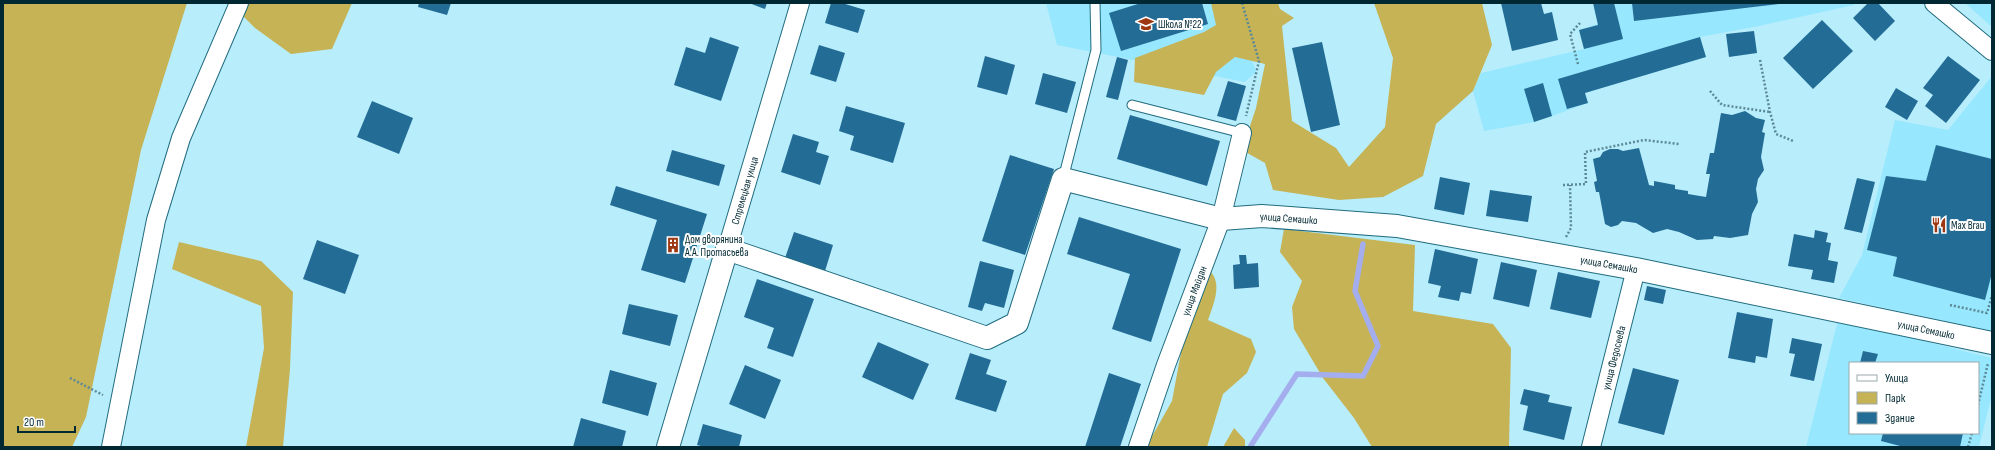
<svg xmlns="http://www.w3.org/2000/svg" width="1995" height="450" viewBox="0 0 1995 450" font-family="'Sofia Sans Condensed',sans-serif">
	<rect width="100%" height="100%" fill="#b8edfc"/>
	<path fill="#97e7fe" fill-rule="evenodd" d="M1046 3H1233L1256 72 1245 82 1057 45Z
		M1593 3H1854V5L1759 26 1700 37 1706 57 1585 93 1588 103 1552 116 1534 122 1484 131 1473 91 1481 73 1584 49 1579 30 1598 24Z
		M1965 3H1992V27Z
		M1992 76V331L1839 298 1862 255 1895 120 1948 130Z
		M1838 320 1992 358V394L1979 447H1806ZM1850 363H1978V433H1850Z"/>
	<path fill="#c6b356" d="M3 3H187L141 150 86 417 72 447H3Z
		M230 3H352L332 49 291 54 255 28Z
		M1211 3H1278L1280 9 1294 18 1282 26 1292 121 1336 148 1349 167 1385 127 1393 58 1374 3H1482L1492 45 1473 91 1436 124 1423 176 1383 197 1339 200 1273 190 1265 163 1242 150 1256 108 1265 64 1235 57 1216 72 1204 95 1134 82 1135 58 1204 32 1216 25Z
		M1284 229 1415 245 1413 311 1493 324 1511 348 1509 447H1372L1354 418 1323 378 1294 329 1292 307 1302 281 1280 252Z
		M179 242 261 261 293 292 290 369 283 447H246L264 348 261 306 172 269Z
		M1210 271C1223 284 1213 305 1208 320L1251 339 1256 352 1247 373 1223 394 1207 447H1146L1172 401 1188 315Z
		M1234 428 1245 440V447H1223Z"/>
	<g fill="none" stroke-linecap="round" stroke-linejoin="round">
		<path stroke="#a4adee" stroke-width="5.5" d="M1250 447 1297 374 1363 376 1378 346 1355 291 1363 244"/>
	</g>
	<path fill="#236c95" d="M419 3H451L447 15 418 7Z
		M749 3H767L765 9Z
		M831 3H842L865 10 858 33 825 23Z
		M1141 3H1202L1208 24 1121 51 1109 13Z
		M1501 3H1541L1544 14 1552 12 1558 40 1512 51Z
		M1593 3H1614L1623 39 1584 49 1579 30 1598 25Z
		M1632 3H1779V4L1634 21Z
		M1868 3H1878L1895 21 1875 41 1853 18Z
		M1822 20 1853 51 1813 89 1783 58Z
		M1754 31 1757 53 1729 57 1726 34Z
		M710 37 739 47 721 101 674 85 686 47 705 53Z
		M1700 37 1706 57 1585 93 1588 103 1567 109 1558 79Z
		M1322 42 1340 125 1311 132 1292 48Z
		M819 45 845 53 836 82 810 74Z
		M985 56 1015 65 1007 95 977 87Z
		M1948 56 1980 80 1946 123 1925 106 1933 95 1923 88Z
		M1117 57 1128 60 1118 100 1106 97Z
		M1043 73 1076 82 1067 113 1035 104Z
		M1228 81 1246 86 1236 121 1217 116Z
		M1543 83 1552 116 1534 122 1524 89Z
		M1896 88 1918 101 1907 120 1885 107Z
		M372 101 413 118 399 154 357 137Z
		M846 106 905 123 893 163 850 150 854 136 839 131Z
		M1745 111 1756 118 1765 120 1762 132 1765 133 1761 157 1764 170 1758 179 1756 189 1758 202 1752 214 1748 235 1730 238 1714 236 1713 239 1697 240 1679 232 1667 229 1653 233 1636 223 1622 221 1618 225 1611 227 1605 224 1599 192H1596L1594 182 1597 181 1593 159 1600 157 1603 152 1610 149H1618L1623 151 1639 148 1649 185 1654 186V181L1675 185V189L1688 191V194L1706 197 1710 174H1706L1710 153H1714L1721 113 1732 115Z
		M1130 115 1220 141 1207 186 1117 159Z
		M793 134 819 142 816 152 829 156 820 185 781 172Z
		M1936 145 1992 159V273L1985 300 1893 276 1897 257 1867 250 1886 176 1926 181Z
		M672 150 725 165 719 186 666 171Z
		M1010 155 1054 169 1025 255 982 241Z
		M1440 177 1470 183 1464 215 1434 209Z
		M1857 178 1875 182 1862 233 1844 229Z
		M616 186 707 214 685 283 641 270 657 220 610 205Z
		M1490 190 1532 196 1528 222 1486 216Z
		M1079 217 1181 249 1151 342 1112 329 1130 274 1067 254Z
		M1815 230 1828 233 1826 242 1831 243 1828 260 1838 262 1834 283 1811 279 1813 270 1788 266 1794 234 1814 238Z
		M794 232 833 245 825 271 785 258Z
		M317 240 359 255 345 294 303 279Z
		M1435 249 1478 259 1471 294 1461 292 1459 301 1438 297 1441 286 1428 283Z
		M1239 255H1246L1247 264 1258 263 1259 287 1234 289 1233 265 1240 264Z
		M980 261 1014 270 1004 308 985 303 982 311 968 307Z
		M1501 262 1537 270 1529 307 1493 299Z
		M1558 272 1600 281 1591 318 1550 309Z
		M757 279 814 299 793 357 767 348 774 328 744 317Z
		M1647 286 1666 290 1663 304 1644 300Z
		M629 304 678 315 670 346 622 334Z
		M1737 312 1773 319 1767 358 1756 356 1755 363 1728 358Z
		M1792 338 1822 344 1814 381 1790 376 1795 354 1789 353Z
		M878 342 929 364 913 400 862 377Z
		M1863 351 1878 354 1875 363H1860Z
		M970 353 991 360 986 374 1007 381 996 412 955 399Z
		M745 365 781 380 765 419 729 404Z
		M1633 368 1679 380 1664 435 1618 423Z
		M610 370 657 383 648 416 602 403Z
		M1109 373 1141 384 1120 447H1085Z
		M1524 389 1550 395 1548 402 1572 407 1564 440 1523 430 1528 406 1520 404Z
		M581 418 626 431 622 447H573Z
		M703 424 742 435 739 447H705L697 445Z
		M1883 433H1963L1960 447H1904L1881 441Z"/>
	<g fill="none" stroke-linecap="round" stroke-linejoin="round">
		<defs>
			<path id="service" d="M1132 105 1242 133
				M1063 179 1096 50 1095 3"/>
			<g id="minor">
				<path d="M1934 3 1992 51"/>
				<path id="s1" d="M727 249 800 3"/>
				<path d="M111 447 156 220 181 138 239 3"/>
				<path id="s2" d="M1138 447 1166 365 1221 219 1242 133"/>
				<path id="s3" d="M1591 447 1636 269"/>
			</g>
			<g id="tertiary">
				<path id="s4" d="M668 447 727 249 987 338 1017 323 1063 179 1221 219 1262 216 1397 226 1636 269 1992 343"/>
			</g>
		</defs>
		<use href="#service" stroke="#216c7f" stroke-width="11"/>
		<use href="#minor" stroke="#216c7f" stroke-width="20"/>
		<use href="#tertiary" stroke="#216c7f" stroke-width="24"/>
		<path stroke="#5b8996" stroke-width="2.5" stroke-dasharray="2 2" stroke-linecap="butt" d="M1242 3 1259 61 1246 116
			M1760 60 1770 112 1776 134 1793 141
			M1578 64 1570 34 1580 23
			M1710 91 1722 105 1770 112
			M1563 185 1586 184 1585 152 1644 140 1679 144
			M1566 237 1571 228 1570 185
			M1950 305 1987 313 1992 295
			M70 378 103 395
			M1978 405 1988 363
			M1968 447 1972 433"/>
		<use href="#service" stroke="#fff" stroke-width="9"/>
		<use href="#minor" stroke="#fff" stroke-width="18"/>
		<use href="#tertiary" stroke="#fff" stroke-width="22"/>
	</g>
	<defs>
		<symbol id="school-bare" viewBox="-9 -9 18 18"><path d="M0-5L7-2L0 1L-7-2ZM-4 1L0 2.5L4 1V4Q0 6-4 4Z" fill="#9d3712" stroke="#fff" stroke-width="2.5" paint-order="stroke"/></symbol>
		<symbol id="restaurant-bare" viewBox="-9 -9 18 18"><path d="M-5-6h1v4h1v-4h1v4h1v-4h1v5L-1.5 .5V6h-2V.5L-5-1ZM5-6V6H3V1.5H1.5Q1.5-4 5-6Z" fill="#9d3712" stroke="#fff" stroke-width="2.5" paint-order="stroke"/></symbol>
		<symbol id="building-bare" viewBox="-9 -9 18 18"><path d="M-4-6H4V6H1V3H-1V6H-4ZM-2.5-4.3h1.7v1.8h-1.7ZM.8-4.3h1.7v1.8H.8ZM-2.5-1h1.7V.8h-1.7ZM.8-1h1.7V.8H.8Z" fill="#9d3712" stroke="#fff" stroke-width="2.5" paint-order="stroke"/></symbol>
	</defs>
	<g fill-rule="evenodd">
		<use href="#school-bare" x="1135" y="13" width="22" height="22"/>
		<use href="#restaurant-bare" x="1928" y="214" width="22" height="22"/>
		<use href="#building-bare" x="662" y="234" width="22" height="22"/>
	</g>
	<g text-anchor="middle" stroke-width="4" stroke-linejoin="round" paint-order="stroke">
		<g font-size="11" fill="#002832" stroke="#fff" text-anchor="start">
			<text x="1158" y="28">Школа №22</text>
			<text x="1951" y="229">Max Brau</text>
			<text x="685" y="243">Дом дворянина<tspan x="685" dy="13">А.А. Протасьева</tspan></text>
		</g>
		<g font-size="11" fill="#002832" stroke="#fff">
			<text dy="4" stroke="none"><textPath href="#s1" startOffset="61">Стрелецкая улица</textPath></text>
			<text dy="4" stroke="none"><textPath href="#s4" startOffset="897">улица Семашко</textPath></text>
			<text dy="4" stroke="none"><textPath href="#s4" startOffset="1221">улица Семашко</textPath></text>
			<text dy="4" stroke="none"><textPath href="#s2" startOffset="166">улица Майдан</textPath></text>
			<text dy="4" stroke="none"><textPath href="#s4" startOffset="1545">улица Семашко</textPath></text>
			<text dy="4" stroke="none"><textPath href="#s3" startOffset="92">улица Федосеева</textPath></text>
		</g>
	</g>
	<rect width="1995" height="450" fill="none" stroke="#002832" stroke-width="8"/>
	<rect x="1849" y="362" width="130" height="72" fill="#ffffff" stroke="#99a9ad"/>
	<rect x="1857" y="375" width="20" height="6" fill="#ffffff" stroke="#99a9ad"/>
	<text x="1885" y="382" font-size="12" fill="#002832">Улица</text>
	<rect x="1857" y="392" width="20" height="12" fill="#c6b356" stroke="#99a9ad"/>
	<text x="1885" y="402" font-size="12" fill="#002832">Парк</text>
	<rect x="1857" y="412" width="20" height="12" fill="#236c95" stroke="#99a9ad"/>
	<text x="1885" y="422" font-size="12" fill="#002832">Здание</text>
	<path d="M18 426v6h57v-6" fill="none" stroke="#002832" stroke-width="2"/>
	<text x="24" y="426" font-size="12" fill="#002832" stroke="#ffffff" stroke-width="3" paint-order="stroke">20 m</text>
</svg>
